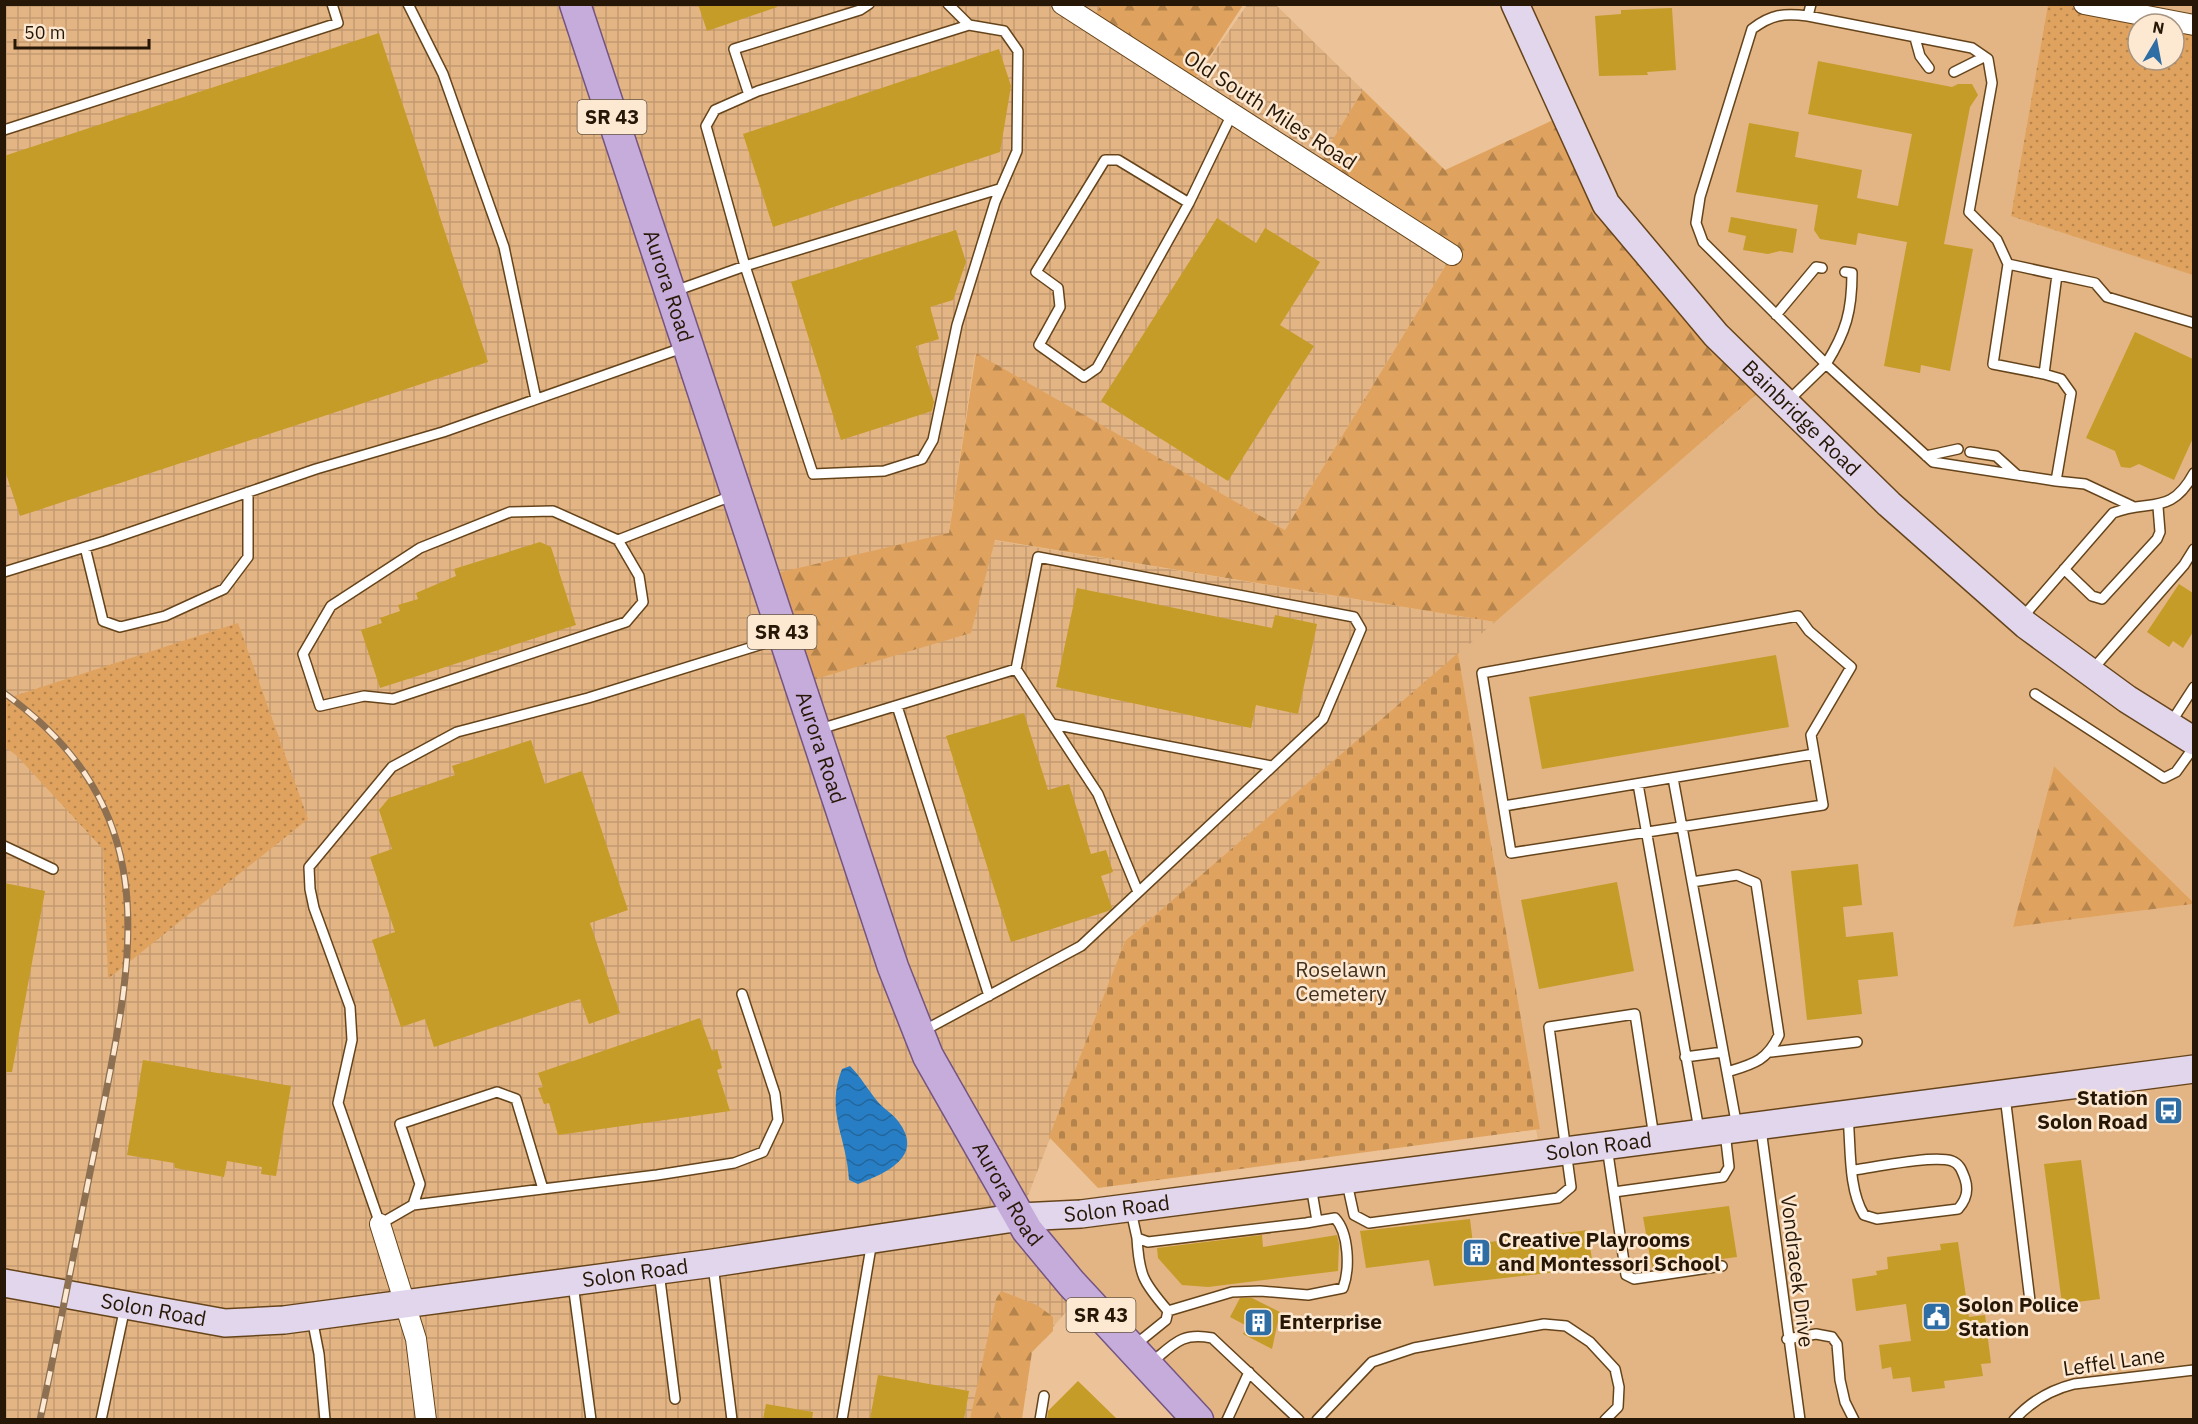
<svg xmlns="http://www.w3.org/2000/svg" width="2198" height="1424" viewBox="0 0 2198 1424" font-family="'IBM Plex Sans',sans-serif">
	<defs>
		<pattern id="industrial-grid" width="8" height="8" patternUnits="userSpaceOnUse" patternTransform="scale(1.5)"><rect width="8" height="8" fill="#e3b584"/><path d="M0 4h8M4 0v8" fill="none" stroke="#c39b70"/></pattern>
		<pattern id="grass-dots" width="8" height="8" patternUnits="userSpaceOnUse" patternTransform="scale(1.5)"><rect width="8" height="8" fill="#e0a35f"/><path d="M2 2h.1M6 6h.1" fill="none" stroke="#b5844c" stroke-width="1.8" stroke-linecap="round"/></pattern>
		<pattern id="forest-firs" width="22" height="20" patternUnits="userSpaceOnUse" patternTransform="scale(1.5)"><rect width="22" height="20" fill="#e0a35f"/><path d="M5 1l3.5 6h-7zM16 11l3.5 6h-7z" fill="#b5844c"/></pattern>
		<pattern id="cemetery-stones" width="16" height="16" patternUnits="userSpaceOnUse" patternTransform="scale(1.5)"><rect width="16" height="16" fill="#e0a35f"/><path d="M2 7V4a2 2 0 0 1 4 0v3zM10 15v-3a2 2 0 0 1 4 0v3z" fill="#b5844c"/></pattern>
		<pattern id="water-waves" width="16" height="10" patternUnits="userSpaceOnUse" patternTransform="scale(1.5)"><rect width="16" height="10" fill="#287ec4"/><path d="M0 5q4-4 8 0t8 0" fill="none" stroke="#22669d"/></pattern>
	</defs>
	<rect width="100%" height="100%" fill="#ecc398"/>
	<path fill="#e3b584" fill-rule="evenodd" d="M1515 5H2193V902L2054 766 2013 927 2193 904V1419H1198L1027 1230 1540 1153 1458 653 1766 385 1606 204ZM2138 24H2174V60H2138Z"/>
	<path fill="url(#industrial-grid)" d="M5 5H1101L1090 22 1190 87 1247 5H1276L1363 90 1316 168 1452 255 1285 530 975 354 949 533 1495 622 1125 941 1020 1217 1081 1294 1032 1352 998 1419 5 1420Z"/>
	<path fill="url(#grass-dots)" fill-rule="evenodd" d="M2048 5H2084L2193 25V275L2011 216ZM2138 24H2174V60H2138Z
		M238 623 308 819 108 979 103 849 16 755 5 747V699Z"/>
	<path fill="url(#forest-firs)" d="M1101 5H1243L1190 87 1090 22Z
		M1363 90 1445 170 1566 114 1606 204 1767 385 1495 622 995 540 971 633 799 684 764 576 949 533 976 353 1285 530 1452 255 1316 167Z
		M2054 766 2193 902V904L2013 927Z
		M1001 1291 1037 1305 1053 1317V1331L1032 1352 1022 1419H970L996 1299Z"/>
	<path fill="url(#cemetery-stones)" d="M1458 653 1540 1129 1098 1188 1049 1137 1125 941Z"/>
	<path fill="url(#water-waves)" d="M850 1066C861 1077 868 1090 878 1102 884 1109 893 1114 898 1121 925 1156 887 1173 858 1184L849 1180C847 1137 825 1112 842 1069Z"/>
	<path fill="#c59c27" d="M698 4H777V7L707 31Z
		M1672 8 1676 70 1647 72 1648 75 1599 76 1595 16 1621 14V10Z
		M379 33 488 362 20 516 4 468V156Z
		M999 49 1011 86 1000 152 773 227 743 134Z
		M1818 61 1952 87 1958 84H1972L1978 95 1970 107 1944 244 1973 249 1950 371 1921 365 1920 373 1884 366 1907 242 1858 233 1856 245 1820 239 1814 230 1818 205 1736 192 1749 123 1799 132 1795 157 1862 170 1857 198 1898 206 1912 134 1808 114Z
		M1731 217 1797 229 1793 253 1780 251 1768 254 1743 250 1746 236 1728 232Z
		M1217 218 1256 243 1265 228 1320 262 1280 325 1314 346 1228 481 1101 401Z
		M956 230 966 262 953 300 930 307 939 339 916 346 934 402 932 411 841 440 791 282Z
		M2135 332 2193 359V438L2174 480 2139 464 2130 468 2121 467 2115 451 2086 438Z
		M540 542 551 547 576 625 380 688 361 630 382 623 380 618 400 611 398 605 418 599 416 593 456 576 454 569Z
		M2179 584 2193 593V632L2183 648 2173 641 2169 647 2147 632Z
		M1077 588 1272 628 1275 615 1317 624 1298 714 1256 705 1251 728 1056 687Z
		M1776 655 1789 727 1542 769 1529 697Z
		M1024 713 1048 790 1069 784 1091 854 1106 850 1113 872 1101 876 1112 908 1108 911 1011 942 946 736Z
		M531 740 545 784 582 771 628 910 590 923 620 1013 589 1024 580 999 434 1047 425 1019 401 1027 372 940 395 932 370 857 392 849 379 810 389 798 455 775 452 766Z
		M1858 864 1862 905 1843 907 1846 937 1893 932 1898 976 1858 980 1862 1014 1807 1020 1791 871Z
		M1617 882 1634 971 1539 989 1521 900Z
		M4 883 45 891 12 1072H4Z
		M700 1018 712 1051 717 1049 722 1068 717 1070 730 1111 558 1135 549 1103 544 1104 538 1088 543 1087 538 1073Z
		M143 1060 291 1086 276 1176 261 1174 262 1167 227 1161 224 1177 175 1168 174 1163 127 1155Z
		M2081 1160 2100 1299 2062 1304 2044 1164Z
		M1729 1206 1737 1257 1652 1268 1643 1217Z
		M1470 1219 1473 1244 1588 1230 1593 1268 1434 1286 1429 1260 1366 1268 1360 1231Z
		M1262 1235 1263 1247 1337 1235 1339 1244 1338 1271 1208 1287 1182 1285 1158 1258 1157 1248Z
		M1958 1242 1969 1317 1985 1315 1991 1363 1981 1364 1983 1376 1944 1381 1945 1388 1912 1392 1910 1377 1893 1379 1891 1367 1882 1369 1879 1345 1911 1341 1906 1304 1856 1311 1852 1279 1877 1275 1876 1271 1888 1269 1887 1257 1941 1250 1940 1244Z
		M1240 1298H1252L1280 1312 1272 1349 1243 1334 1247 1326 1230 1317Z
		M878 1375 969 1391 964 1419H870Z
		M1078 1381 1117 1419H1047L1048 1411Z
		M766 1404 813 1412 812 1419H763Z"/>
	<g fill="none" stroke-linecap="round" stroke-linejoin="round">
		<defs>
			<path id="lane" d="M408 4 443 74 504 247 536 399
				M948 4 969 25
				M1811 4 1808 16 1972 48 1988 59 1992 83 1969 212 1997 240 2008 264 1993 364 2044 374 2057 275
				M1808 16C1784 13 1772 14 1752 29L1700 197 1696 223 1703 242 1826 364C1846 332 1852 311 1852 273L1845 272
				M969 25 1004 31 1018 51 1017 151 995 202 957 325 933 440 922 459 884 471 813 474 745 266 706 126 715 110 758 91Z
				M1915 38 1920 56 1929 68
				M1954 72 1984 57
				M749 95 734 49 860 10 869 4
				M4 130 338 23 332 4
				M1189 203 1118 160H1105L1036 272 1058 288 1060 307 1039 345 1084 377 1097 368 1189 203 1232 114
				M2008 264 2095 283 2107 297 2194 323
				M675 291 745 266 999 189
				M1776 315 1816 267 1822 268
				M1788 401 1826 364 1933 462 2056 481 2071 393 2061 379 2044 374
				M1970 452 1996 456 2017 475
				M1926 456 1958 449
				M2056 481 2085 484 2132 506
				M618 540 639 576 643 602 626 622 393 699 364 696 320 706 303 654 331 606 420 548 510 512 553 511 618 540 734 495
				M85 547 103 621 120 627 165 616 224 589 248 557V492
				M2064 569 2092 596 2102 599 2157 539 2160 532 2158 507
				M4 572 105 541 316 469 443 432 685 347
				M1798 616 1809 631 1851 667 1811 735 1823 805 1511 853 1482 673Z
				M2021 619 2113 513C2150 498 2170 517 2194 473
				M1016 669 1098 794 1138 892
				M2092 670 2184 565 2194 549
				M2035 694 2164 778 2176 772 2194 747
				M897 706 989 996
				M1052 724 1272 766
				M2170 724 2194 687
				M820 729 1016 669 1038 557 1354 617 1361 629 1323 719 1081 946 923 1031
				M1673 778 1737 1127
				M1638 784 1699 1130
				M1504 806 1814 754
				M4 846 53 869
				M1692 882 1737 875 1756 883 1779 1035C1767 1061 1753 1064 1727 1072
				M742 994 775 1094 778 1120 763 1152 734 1163 657 1175 413 1205 380 1224 338 1103 352 1040 350 1007 314 908 310 889 309 867 392 767 457 732 588 698 782 638
				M1771 1052 1857 1042
				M1685 1057 1723 1052
				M2005 1096 2030 1301
				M1848 1117C1851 1147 1848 1189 1864 1215L1877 1219 1958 1209C1966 1200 1969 1191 1965 1179 1962 1171 1960 1164 1952 1161 1932 1155 1876 1167 1854 1170
				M1761 1129 1800 1420
				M1607 1147 1626 1275 1634 1279 1722 1266
				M1347 1183 1354 1215 1369 1223 1558 1198 1571 1187 1549 1027 1635 1014 1654 1137
				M1614 1192 1723 1177 1729 1167 1725 1132
				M413 1205 420 1184 400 1124 497 1092 516 1099 543 1189
				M1131 1211 1137 1238 1148 1242 1306 1223 1317 1221 1311 1186
				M713 1265 732 1420
				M659 1272 675 1399
				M573 1284 591 1420
				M1168 1311 1232 1292 1260 1291 1308 1295 1343 1288C1350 1269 1349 1233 1335 1218L1317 1221
				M312 1318 319 1354 325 1420
				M1787 1339 1816 1334 1832 1337 1837 1344 1840 1380 1845 1402 1854 1420
				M1135 1345 1166 1320 1168 1311C1143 1282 1139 1275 1137 1238
				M1151 1363C1174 1344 1181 1332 1212 1338L1299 1420
				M101 1420 125 1307
				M842 1420 872 1241
				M1040 1420 1044 1396
				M1227 1420 1249 1372
				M1317 1420 1372 1362 1414 1348 1544 1324 1566 1326 1590 1342 1615 1369 1619 1387 1618 1407 1605 1420
				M2014 1420C2031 1401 2050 1390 2074 1384L2194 1370"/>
			<path id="street" d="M1062 4 1452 255
				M2084 4 2194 25
				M380 1224 416 1339 426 1420"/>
			<g id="secondary">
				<path id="s1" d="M1515 4 1606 204 1716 335 1889 504 2026 625 2127 699 2194 741"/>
				<path id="s2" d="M4 1283 225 1323 284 1320 713 1263 1020 1217 1081 1214 2194 1069"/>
			</g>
			<g id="primary">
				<path id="s3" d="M575 4 893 967 928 1056 1027 1230 1071 1283 1198 1420"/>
			</g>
		</defs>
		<use href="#lane" stroke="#66441b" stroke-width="12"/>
		<use href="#street" stroke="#66441b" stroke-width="22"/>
		<use href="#secondary" stroke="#66441b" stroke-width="30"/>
		<use href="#primary" stroke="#745480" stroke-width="33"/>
		<use href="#lane" stroke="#fff" stroke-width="9"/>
		<use href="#street" stroke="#fff" stroke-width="20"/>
		<use href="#secondary" stroke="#e2d6ec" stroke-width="27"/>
		<use href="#primary" stroke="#c5acda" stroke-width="30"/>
		<defs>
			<path id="rail" d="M4 693C175 816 130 968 96 1143 77 1235 60 1328 40 1420"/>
		</defs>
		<use href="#rail" stroke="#8d7052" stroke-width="7"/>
		<use href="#rail" stroke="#fde8d2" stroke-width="4.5" stroke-dasharray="14" stroke-linecap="butt"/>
	</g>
	<defs>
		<symbol id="bus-square" viewBox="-11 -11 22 22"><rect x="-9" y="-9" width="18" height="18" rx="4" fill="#2e6ea5" stroke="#fde8d2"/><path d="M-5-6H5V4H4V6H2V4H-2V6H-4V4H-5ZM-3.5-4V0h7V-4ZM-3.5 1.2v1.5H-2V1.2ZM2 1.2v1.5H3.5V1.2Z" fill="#fff"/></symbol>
		<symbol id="building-square" viewBox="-11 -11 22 22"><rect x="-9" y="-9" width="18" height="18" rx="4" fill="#2e6ea5" stroke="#fde8d2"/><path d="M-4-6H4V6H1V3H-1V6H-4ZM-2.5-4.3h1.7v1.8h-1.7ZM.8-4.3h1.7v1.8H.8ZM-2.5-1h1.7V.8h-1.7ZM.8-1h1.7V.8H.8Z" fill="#fff"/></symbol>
		<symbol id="civic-square" viewBox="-11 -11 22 22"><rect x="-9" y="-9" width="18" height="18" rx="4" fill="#2e6ea5" stroke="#fde8d2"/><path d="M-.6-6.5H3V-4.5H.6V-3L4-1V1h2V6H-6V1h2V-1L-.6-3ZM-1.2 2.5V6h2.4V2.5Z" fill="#fff"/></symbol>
	</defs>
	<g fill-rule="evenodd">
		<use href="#bus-square" x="2152" y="1094" width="33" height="33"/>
		<use href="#building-square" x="1460" y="1236" width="33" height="33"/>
		<use href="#civic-square" x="1920" y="1300" width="33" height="33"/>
		<use href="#building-square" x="1242" y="1306" width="33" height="33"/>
	</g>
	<g text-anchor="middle" stroke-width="5" stroke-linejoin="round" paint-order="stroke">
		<g fill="#fde8d2" stroke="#665643" stroke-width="1.5">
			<rect x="577.5" y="100" width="69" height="34" rx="4.5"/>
			<rect x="747.5" y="615" width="69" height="34" rx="4.5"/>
			<rect x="1066.5" y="1298" width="69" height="34" rx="4.5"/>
		</g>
		<g font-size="20" font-weight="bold" fill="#261706">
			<text x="612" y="124">SR 43</text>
			<text x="782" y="639">SR 43</text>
			<text x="1101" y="1322">SR 43</text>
		</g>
		<g font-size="21" fill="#261706" stroke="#fde8d2">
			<text transform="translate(1270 110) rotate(33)" y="7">Old South Miles Road</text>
			<text dy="7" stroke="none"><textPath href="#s3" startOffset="297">Aurora Road</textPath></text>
			<text dy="7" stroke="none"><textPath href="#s1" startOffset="510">Bainbridge Road</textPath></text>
			<text dy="7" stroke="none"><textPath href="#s3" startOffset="783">Aurora Road</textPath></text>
			<text dy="7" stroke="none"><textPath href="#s2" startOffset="1610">Solon Road</textPath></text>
			<text dy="7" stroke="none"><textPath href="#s3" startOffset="1269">Aurora Road</textPath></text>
			<text dy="7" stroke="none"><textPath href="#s2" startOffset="1124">Solon Road</textPath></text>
			<text transform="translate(1797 1271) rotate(83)" y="7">Vondracek Drive</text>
			<text dy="7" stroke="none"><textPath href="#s2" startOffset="638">Solon Road</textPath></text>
			<text dy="7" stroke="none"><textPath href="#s2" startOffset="152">Solon Road</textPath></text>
			<text transform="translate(2114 1362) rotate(-8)" y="7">Leffel Lane</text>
		</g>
		<g font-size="21" fill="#43321f" stroke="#fde8d2">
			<text x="1341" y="977">Roselawn<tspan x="1341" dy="24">Cemetery</tspan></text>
		</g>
		<g font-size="21" font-weight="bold" fill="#261706" stroke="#fde8d2" text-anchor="start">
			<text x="2148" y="1105" text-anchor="end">Station<tspan x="2148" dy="24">Solon Road</tspan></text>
			<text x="1498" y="1247">Creative Playrooms<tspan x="1498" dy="24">and Montessori School</tspan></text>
			<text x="1958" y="1312">Solon Police<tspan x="1958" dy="24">Station</tspan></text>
			<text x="1279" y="1329">Enterprise</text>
		</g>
	</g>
	<rect width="2198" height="1424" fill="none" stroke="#261706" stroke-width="12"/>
	<g transform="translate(2156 42) rotate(10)"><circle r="28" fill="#fde8d2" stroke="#a79480" stroke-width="1.5"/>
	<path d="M0-4.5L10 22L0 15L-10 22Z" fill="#2e6ea5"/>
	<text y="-9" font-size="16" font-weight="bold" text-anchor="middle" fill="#261706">N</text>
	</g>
	<path d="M15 39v9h134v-9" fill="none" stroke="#261706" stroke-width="3"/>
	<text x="24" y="39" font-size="18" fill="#261706" stroke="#fde8d2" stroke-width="4.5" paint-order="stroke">50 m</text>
</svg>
